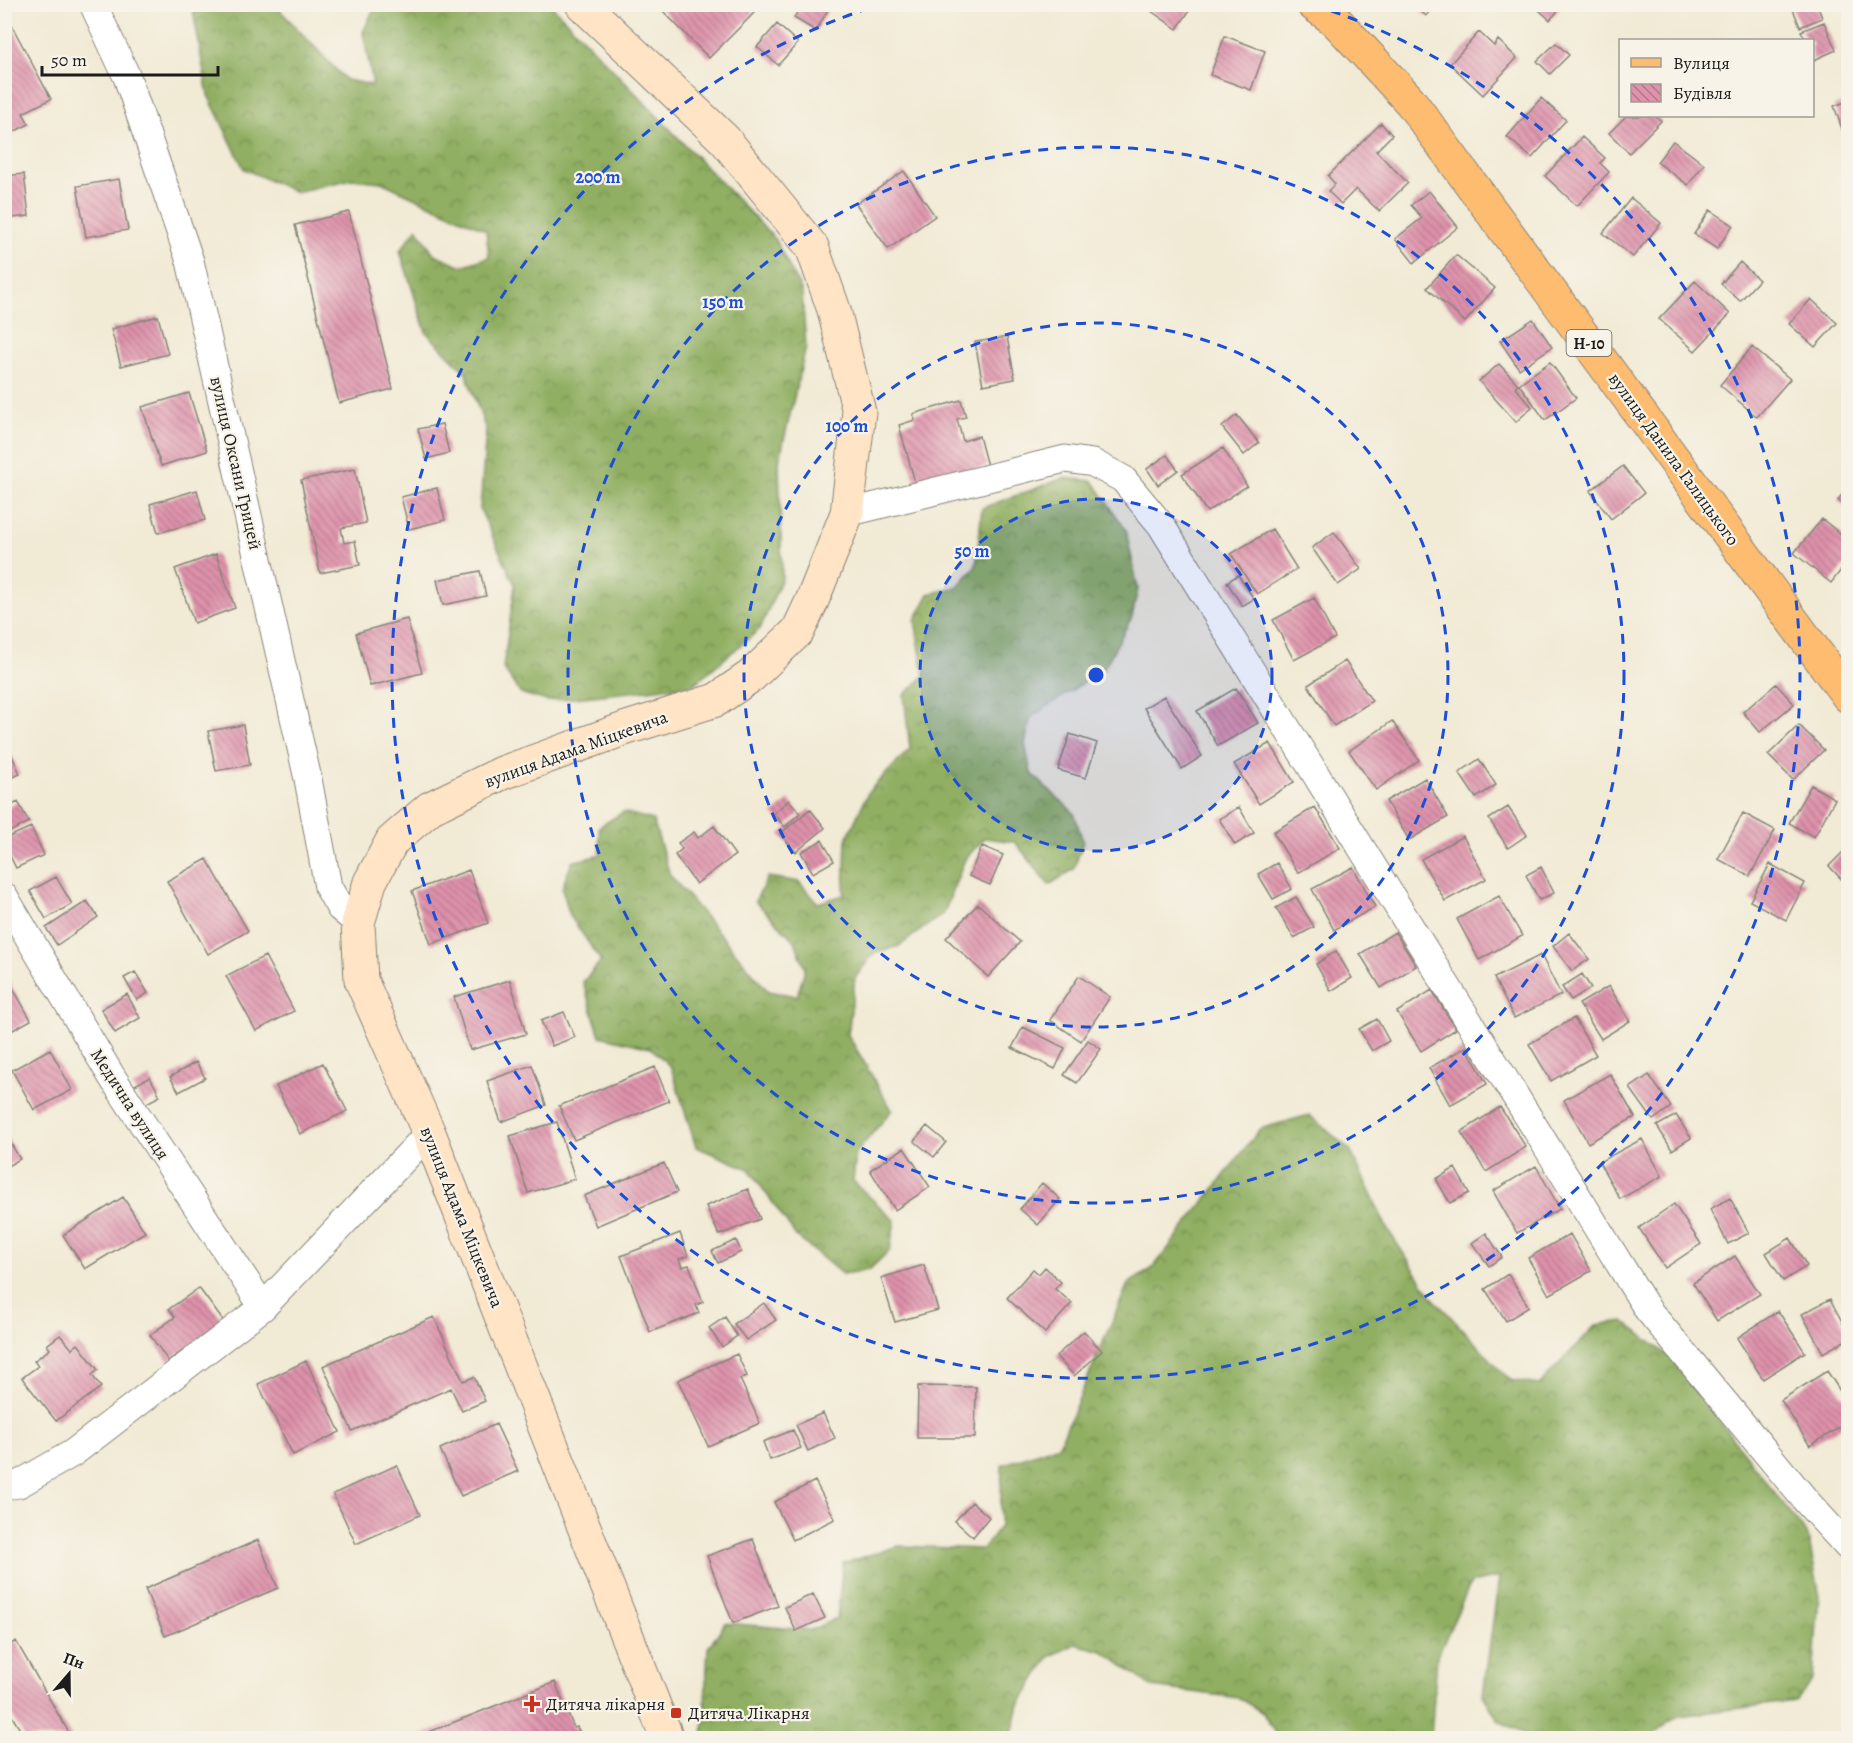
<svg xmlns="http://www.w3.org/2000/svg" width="1853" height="1743" viewBox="0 0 1853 1743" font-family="Alegreya,serif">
	<defs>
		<pattern id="forest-crowns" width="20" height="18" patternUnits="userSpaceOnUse" patternTransform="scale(1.5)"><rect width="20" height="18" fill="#90af62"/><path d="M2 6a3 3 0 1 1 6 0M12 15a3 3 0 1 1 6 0" fill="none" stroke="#758e50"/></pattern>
		<pattern id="building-back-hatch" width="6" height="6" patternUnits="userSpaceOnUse" patternTransform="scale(1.5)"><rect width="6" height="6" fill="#de92ab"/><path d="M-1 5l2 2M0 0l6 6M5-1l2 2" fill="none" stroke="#b3768a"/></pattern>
	</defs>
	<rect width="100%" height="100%" fill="#f7f3e8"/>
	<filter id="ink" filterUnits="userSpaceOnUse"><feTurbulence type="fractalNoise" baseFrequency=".0167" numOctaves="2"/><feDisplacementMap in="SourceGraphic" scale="12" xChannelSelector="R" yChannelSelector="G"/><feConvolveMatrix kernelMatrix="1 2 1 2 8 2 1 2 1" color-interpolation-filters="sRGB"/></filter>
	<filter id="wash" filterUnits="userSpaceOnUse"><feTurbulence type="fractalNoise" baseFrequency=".008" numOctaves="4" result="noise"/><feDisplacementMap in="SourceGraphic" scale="24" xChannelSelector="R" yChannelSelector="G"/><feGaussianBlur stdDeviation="1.35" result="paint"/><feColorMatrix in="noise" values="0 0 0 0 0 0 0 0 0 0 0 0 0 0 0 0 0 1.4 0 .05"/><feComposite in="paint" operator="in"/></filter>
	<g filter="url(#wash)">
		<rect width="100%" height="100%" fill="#f1ead5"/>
		<path fill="url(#forest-crowns)" stroke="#56663f" stroke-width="1.5" d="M381 5H551L775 239 802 292 806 347 779 461 782 578 760 629 693 685 547 701 520 693 503 668 515 585 480 509 486 430 466 373 426 332 400 251 417 228 434 254 462 266 489 257 486 230 381 182 352 179 296 192 244 169 208 95 192 5H275L346 80 373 85 363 32 375 7Z
			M1064 478 1093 481 1126 530 1138 589 1132 617 1103 670 1031 717 1025 744 1031 773 1074 813 1083 842 1074 869 1049 885 1015 842 985 838 965 859 944 913 899 946 873 954 855 978 848 1035 892 1110 856 1153 853 1181 895 1221 890 1250 869 1270 842 1274 796 1236 749 1169 696 1147 671 1067 651 1048 600 1036 583 982 601 961 570 916 562 888 572 862 600 855 599 827 623 812 653 820 670 875 768 991 797 996 805 969 795 941 755 901 768 877 799 882 818 903 844 895 846 840 869 791 910 749 904 695 924 676 915 620 929 594 957 587 976 566 982 508Z
			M1309 1115 1350 1150 1388 1230 1433 1298 1510 1380 1539 1385 1596 1325 1624 1321 1671 1358 1808 1536 1819 1592 1813 1680 1795 1701 1679 1716 1646 1738H1531L1499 1721 1483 1695 1499 1577 1471 1583 1437 1657 1431 1738H1278L1263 1713 1239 1698 1152 1687 1103 1651 1075 1644 1049 1657 1019 1705 1011 1738H703L708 1648 725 1623 811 1630 837 1618 843 1563 898 1546 983 1549 1000 1526 1002 1465 1059 1445 1128 1284 1153 1268 1260 1129Z"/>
		<g id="blocks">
			<path fill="url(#building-back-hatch)" d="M656 4H746L754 13 709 58Z
				M802 4H824L829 8 816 31 794 18Z
				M1145 4H1194L1177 29 1144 6Z
				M1413 4H1436L1426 16Z
				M1542 4H1564L1550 20 1538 9Z
				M1791 4H1817L1822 18 1800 27Z
				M4 11 51 99 23 113 29 124 4 137Z
				M1824 22 1836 50 1814 60 1812 56V40H1806L1801 31Z
				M777 24 798 43 778 65 757 47Z
				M1479 32 1494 46 1498 40 1517 58 1483 95 1450 64Z
				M1225 36 1265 51 1251 90 1210 75Z
				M1556 43 1569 55 1550 74 1537 61Z
				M1541 98 1566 120 1532 158 1507 137Z
				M1848 101V146L1834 106Z
				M1626 116H1655L1661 121 1629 153 1609 133Z
				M1381 123 1392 135 1376 151 1408 183 1379 211 1356 189 1341 204 1328 191 1335 184 1328 176Z
				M1582 137 1605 158 1600 163 1609 172 1577 206 1545 176Z
				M1673 141 1704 164 1688 185 1657 162Z
				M904 171 935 216 888 249 856 204Z
				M24 174 29 216 4 219V176Z
				M119 179 128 230 86 237 77 186Z
				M1429 191 1458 227 1414 263 1395 239 1422 218 1411 205Z
				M1631 198 1661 223 1633 257 1603 233Z
				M1710 210 1733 225 1717 249 1694 234Z
				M349 212 393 389 339 403 295 225Z
				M1456 255 1495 288 1465 322 1427 288Z
				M1740 262 1759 280 1740 301 1721 284Z
				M1695 281 1730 314 1695 351 1659 319Z
				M1811 299 1837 323 1815 347 1789 324Z
				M158 316 168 354 121 366 111 329Z
				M1533 319 1552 347 1519 369 1500 341Z
				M1007 337 1015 379 983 385 975 342Z
				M1752 347 1790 379 1757 417 1720 385Z
				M1550 362 1576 398 1545 420 1519 384Z
				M1499 364 1518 384 1515 387 1532 407 1516 422 1479 381Z
				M189 393 207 451 161 466 142 407Z
				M961 400 966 417 957 419 963 441 979 436 987 466 916 486 899 425 915 420 913 414Z
				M1237 415 1259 443 1244 455 1222 427Z
				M442 424 449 453 426 459 418 429Z
				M1223 448 1247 486 1207 512 1182 474Z
				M1167 455 1178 470 1158 485 1147 469Z
				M1623 466 1644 493 1611 519 1590 491Z
				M355 469 366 523 341 528 344 543 355 541 360 565 320 573 301 480Z
				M1848 487V508L1838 500Z
				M437 488 445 520 409 529 401 497Z
				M197 490 205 520 158 533 150 504Z
				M1822 519 1848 540V561L1831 583 1794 553Z
				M1272 529 1297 569 1257 594 1231 554Z
				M1334 532 1361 569 1338 585 1312 548Z
				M216 554 235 608 194 623 175 569Z
				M480 571 486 596 443 605 437 580Z
				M1238 575 1254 599 1242 606 1227 582Z
				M1314 598 1335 638 1294 660 1273 620Z
				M407 619 422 673 370 686 356 633Z
				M1345 661 1372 701 1334 726 1308 685Z
				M1776 684 1794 704 1760 732 1743 712Z
				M1236 688 1258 723 1218 746 1197 711Z
				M1164 696 1202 756 1182 769 1144 708Z
				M1392 721 1419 760 1376 790 1349 751Z
				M243 725 250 765 216 771 208 731Z
				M1799 725 1824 750 1793 780 1768 755Z
				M1070 734 1097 743 1086 778 1058 770Z
				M4 737 20 774 4 781Z
				M1270 743 1294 782 1259 804 1234 764Z
				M1479 759 1496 785 1476 798 1459 773Z
				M1425 778 1448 817 1409 840 1386 801Z
				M1811 785 1835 799 1814 837 1789 823Z
				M789 800 800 813 785 827 773 814Z
				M18 802 29 822 4 835V809Z
				M1239 807 1254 833 1235 845 1219 819Z
				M1315 807 1340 848 1298 873 1273 832Z
				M1508 807 1527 835 1508 848 1489 819Z
				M810 809 825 828 796 852 780 834Z
				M1743 813 1775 830 1750 876 1718 859Z
				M714 826 735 855 696 884 675 855 682 849 678 843 694 832 698 838Z
				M31 827 44 855 16 868 4 844V839Z
				M1463 836 1486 879 1445 901 1421 859Z
				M822 840 834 861 813 873 801 852Z
				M982 846 1003 855 990 885 969 876Z
				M1848 847V886L1829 866Z
				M207 859 248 931 208 954 167 881Z
				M1277 863 1292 889 1273 899 1258 874Z
				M1770 864 1805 883 1786 920 1750 901Z
				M1353 867 1375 907 1334 930 1312 889Z
				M1541 867 1554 893 1539 900 1526 875Z
				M469 870 488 923 431 944 412 891Z
				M56 877 72 904 46 919 30 891Z
				M1499 896 1522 936 1479 960 1457 919Z
				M1296 897 1314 927 1294 938 1276 908Z
				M87 901 98 917 57 945 46 928Z
				M978 904 1020 942 988 977 946 938Z
				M1395 932 1416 966 1381 988 1360 954Z
				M1569 933 1589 959 1572 971 1553 946Z
				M1336 951 1352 978 1331 991 1316 964Z
				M1541 955 1561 995 1514 1018 1494 978Z
				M265 956 294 1011 256 1031 226 976Z
				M135 972 148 993 137 1000 124 978Z
				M1582 974 1591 988 1571 1000 1562 987Z
				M1079 976 1110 997 1081 1041 1050 1020Z
				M510 980 526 1034 470 1050 454 997Z
				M9 981 31 1020 4 1035V984Z
				M1609 986 1630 1021 1601 1039 1579 1004Z
				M1432 990 1456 1029 1421 1051 1397 1012Z
				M127 994 140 1018 115 1033 101 1009Z
				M564 1012 575 1037 552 1046 541 1021Z
				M1574 1018 1596 1055 1551 1081 1529 1044Z
				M1377 1019 1389 1041 1372 1051 1359 1029Z
				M1023 1027 1065 1048 1055 1069 1012 1048Z
				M1088 1040 1101 1049 1077 1083 1064 1075Z
				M1466 1047 1487 1084 1450 1105 1429 1068Z
				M50 1049 72 1090 34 1110 12 1070Z
				M196 1062 205 1078 179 1092 170 1077Z
				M323 1063 347 1111 300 1134 276 1086Z
				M532 1065 546 1105 501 1122 487 1081Z
				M655 1067 669 1101 574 1140 559 1106Z
				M1610 1074 1635 1117 1588 1143 1564 1100Z
				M1649 1075 1671 1107 1653 1120 1630 1088Z
				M150 1077 160 1096 143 1105 133 1086Z
				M1500 1107 1526 1147 1486 1172 1461 1132Z
				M1676 1115 1691 1138 1672 1150 1657 1126Z
				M557 1122 575 1179 528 1193 510 1136Z
				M927 1126 946 1142 934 1157 914 1141Z
				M4 1132 20 1159 4 1168Z
				M1642 1139 1662 1176 1620 1199 1599 1162Z
				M904 1148 930 1187 895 1210 870 1170Z
				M664 1163 677 1192 596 1226 584 1196Z
				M1536 1166 1560 1209 1517 1233 1493 1191Z
				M1455 1168 1469 1193 1450 1203 1436 1179Z
				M1042 1183 1060 1199 1038 1225 1020 1209Z
				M748 1189 760 1219 719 1235 706 1206Z
				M123 1197 145 1232 85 1269 63 1235Z
				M1730 1198 1749 1233 1728 1244 1710 1209Z
				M1674 1204 1701 1244 1665 1268 1639 1228Z
				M680 1233 688 1256 679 1259 682 1267 689 1265 703 1302 696 1305 699 1313 650 1332 621 1256Z
				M1486 1233 1502 1257 1489 1266 1472 1243Z
				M1570 1234 1591 1271 1549 1295 1528 1258Z
				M1790 1238 1807 1266 1783 1281 1766 1253Z
				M736 1240 741 1252 718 1263 712 1251Z
				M1735 1256 1760 1294 1717 1321 1693 1283Z
				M924 1265 938 1310 895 1322 881 1278Z
				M1045 1267 1061 1282 1055 1289 1072 1303 1045 1333 1007 1298 1033 1269 1039 1274Z
				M1508 1274 1529 1307 1506 1321 1485 1289Z
				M199 1288 224 1322 168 1361 150 1335 175 1317 169 1309Z
				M1830 1299 1848 1333V1339L1823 1353 1802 1314Z
				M764 1303 776 1320 746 1340 734 1324Z
				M1778 1311 1805 1352 1763 1379 1737 1338Z
				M434 1317 463 1381 474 1377 485 1401 462 1411 451 1388 352 1431 323 1366Z
				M725 1317 737 1336 722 1347 709 1328Z
				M1084 1331 1102 1351 1074 1376 1056 1356Z
				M60 1335 72 1349 78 1344 98 1370 92 1375 101 1387 56 1421 22 1378 38 1366 34 1361 50 1349 47 1345Z
				M737 1354 747 1376 740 1379 760 1423 708 1446 678 1380Z
				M306 1361 340 1432 293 1455 258 1384Z
				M1827 1371 1848 1403V1422L1810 1446 1781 1400Z
				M918 1386 976 1387 975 1438H917Z
				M823 1413 835 1438 808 1451 796 1425Z
				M496 1424 518 1471 461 1496 440 1449Z
				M793 1430 801 1448 770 1460 763 1442Z
				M397 1465 420 1515 356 1544 333 1494Z
				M815 1481 835 1519 793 1540 774 1502Z
				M972 1502 989 1517 973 1537 955 1521Z
				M753 1539 778 1606 733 1623 707 1556Z
				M258 1540 278 1588 165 1636 145 1589Z
				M813 1594 825 1618 796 1631 785 1607Z
				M16 1641 72 1738H25L4 1703V1648Z
				M555 1682 574 1728 577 1727 582 1738H536L535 1735 527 1738H414Z"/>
		</g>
	</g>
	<g filter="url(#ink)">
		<use href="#blocks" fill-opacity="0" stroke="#868378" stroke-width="1.5"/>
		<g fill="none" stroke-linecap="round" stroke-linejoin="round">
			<defs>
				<path id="street" d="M93 4 127 77 190 261 308 779 328 887 340 908 358 923
					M847 513 1065 459 1093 463 1123 479 1161 525 1648 1310 1807 1502 1848 1547
					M4 896 112 1077 263 1307
					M4 1486 19 1484 73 1453 263 1307 429 1133"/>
				<path id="secondary" d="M582 4 725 140 812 247 834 310 859 412 847 513 812 601 798 631 751 676 716 700 627 728 502 773 430 808 392 841 370 882 358 923 361 980 429 1133 667 1738"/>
				<path id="primary" d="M1313 4 1335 20 1410 101 1848 696"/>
			</defs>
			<use href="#street" stroke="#868378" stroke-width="29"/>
			<use href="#secondary" stroke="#868378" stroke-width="35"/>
			<use href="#primary" stroke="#868378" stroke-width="35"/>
			<use href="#street" stroke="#fff" stroke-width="27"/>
			<use href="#secondary" stroke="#ffe4c6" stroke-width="33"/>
			<use href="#primary" stroke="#febc70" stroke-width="33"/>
		</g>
	</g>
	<circle cx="1096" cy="675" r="176" fill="#1d4ed8" fill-opacity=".12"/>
	<g fill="none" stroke="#1d4ed8" stroke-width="3" stroke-dasharray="10 8">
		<circle cx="1096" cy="675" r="176"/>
		<circle cx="1096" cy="675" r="352"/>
		<circle cx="1096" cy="675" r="528"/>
		<path d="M1314 5A704 704 0 1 1 878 5"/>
	</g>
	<g fill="#c8321e" stroke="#f7f3e8" stroke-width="2">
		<path d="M529 1695h6v6h6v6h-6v6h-6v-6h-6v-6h6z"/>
		<rect x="670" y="1707" width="12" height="12" rx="3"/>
	</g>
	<g text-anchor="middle" stroke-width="4.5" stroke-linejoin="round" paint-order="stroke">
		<rect fill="#f7f3e8" stroke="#5e5c59" stroke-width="1.5" x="1566.5" y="330" width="45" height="26" rx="4.5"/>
		<g font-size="16" font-weight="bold" fill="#1c1c1c">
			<text x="1589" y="349">Н-10</text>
		</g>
		<g font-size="18" fill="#1c1c1c" stroke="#f7f3e8">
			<text transform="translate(1674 459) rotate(54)" y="6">вулиця Данила Галицького</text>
			<text transform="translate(236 463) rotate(77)" y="6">вулиця Оксани Грицей</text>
			<text transform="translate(576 749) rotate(-20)" y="6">вулиця Адама Міцкевича</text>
			<text transform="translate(130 1104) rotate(57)" y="6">Медична вулиця</text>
			<text transform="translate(462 1217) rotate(68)" y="6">вулиця Адама Міцкевича</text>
		</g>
		<g font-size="18" fill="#1c1c1c" stroke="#f7f3e8" text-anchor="start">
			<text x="546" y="1710">Дитяча лікарня</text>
			<text x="688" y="1719">Дитяча Лікарня</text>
		</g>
	</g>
	<circle cx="1096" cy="675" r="9" fill="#1d4ed8" stroke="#f7f3e8" stroke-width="3"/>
	<g font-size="18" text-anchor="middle" font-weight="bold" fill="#1d4ed8" stroke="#f7f3e8" stroke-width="4.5" stroke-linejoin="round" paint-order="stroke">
		<text x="598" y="183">200 m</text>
		<text x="723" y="308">150 m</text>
		<text x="847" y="432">100 m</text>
		<text x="972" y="557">50 m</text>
	</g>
	<rect width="1853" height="1743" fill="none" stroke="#f7f3e8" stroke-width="24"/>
	<rect x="1619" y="39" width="195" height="78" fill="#f7f3e8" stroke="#9f9d96" stroke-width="1.5"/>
	<rect x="1631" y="58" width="30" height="9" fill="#febc70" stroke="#9f9d96" stroke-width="1.5"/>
	<text x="1673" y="69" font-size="18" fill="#1c1c1c">Вулиця</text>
	<rect x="1631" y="84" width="30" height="18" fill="url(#building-back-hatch)" stroke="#9f9d96" stroke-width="1.5"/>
	<text x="1673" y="99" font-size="18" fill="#1c1c1c">Будівля</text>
	<g transform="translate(69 1674) rotate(20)" stroke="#f7f3e8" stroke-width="4.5" paint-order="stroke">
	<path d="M0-4.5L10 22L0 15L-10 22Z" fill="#1c1c1c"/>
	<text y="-9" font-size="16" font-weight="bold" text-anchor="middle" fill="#1c1c1c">Пн</text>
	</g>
	<path d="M42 66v9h176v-9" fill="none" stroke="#1c1c1c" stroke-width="3"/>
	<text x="51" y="66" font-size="18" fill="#1c1c1c" stroke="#f7f3e8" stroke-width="4.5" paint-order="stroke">50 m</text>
</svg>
